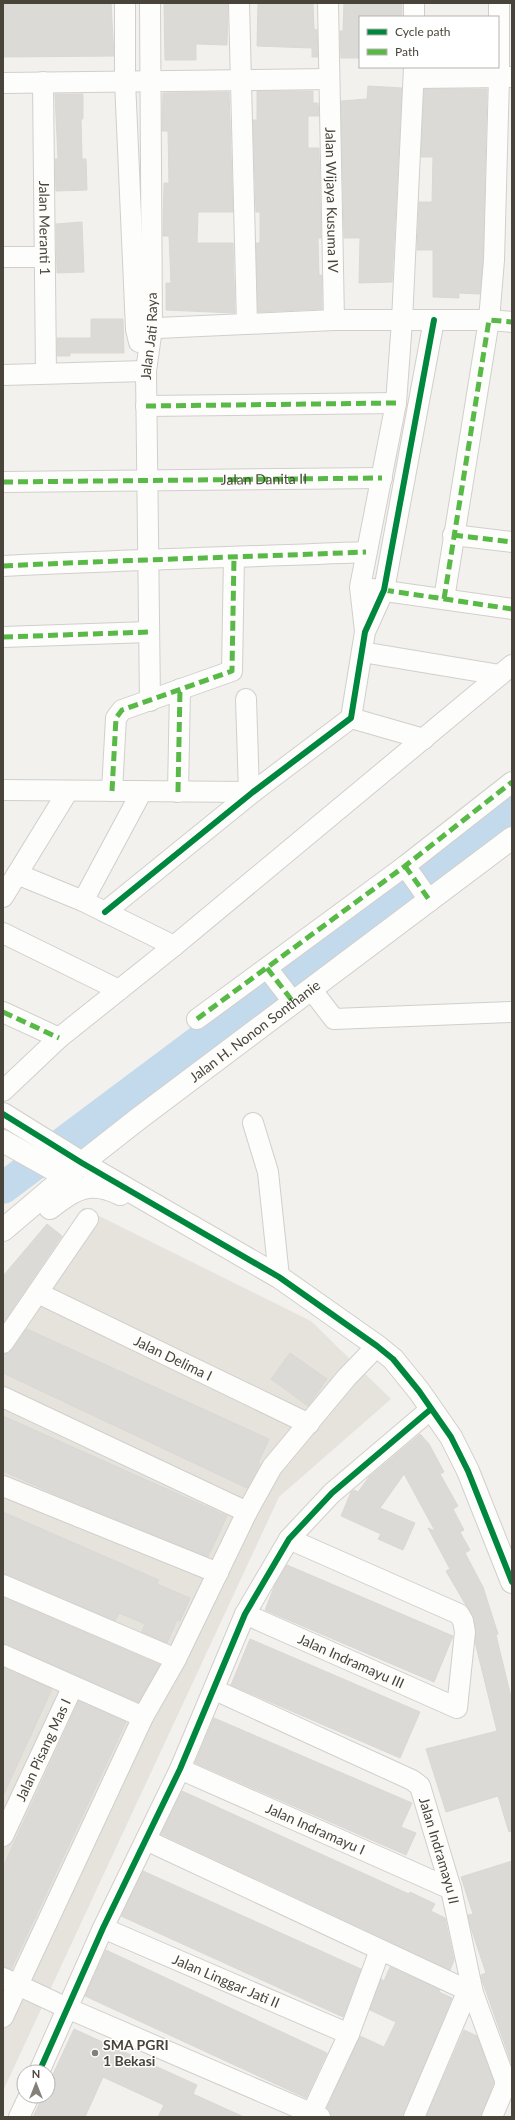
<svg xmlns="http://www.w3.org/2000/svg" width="515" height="2120" viewBox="0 0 515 2120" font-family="Lato,sans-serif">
	<rect width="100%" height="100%" fill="#f3f1ee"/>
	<path fill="#e6e3dd" d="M83 1208 311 1321 391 1399 279 1497 3 2091V1338Z"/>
	<path fill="#c3daec" d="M19 1161 41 1173 3 1202V1173Z"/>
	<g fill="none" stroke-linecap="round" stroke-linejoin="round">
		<path stroke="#c3daec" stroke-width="32" d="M3 1188 512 807"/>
	</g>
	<path fill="#dcdad6" stroke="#dbd8d4" d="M3 3H111L114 56 3 57Z
		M164 3H228L227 45 196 44V60H165Z
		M258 3H313L314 29 317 30 318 57H312V48L257 46Z
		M344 3H402V17H360V58H341L340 31H343Z
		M368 86 402 88 392 282 359 283 360 238H344L341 101 367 99Z
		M424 89H487L483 259 480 294 459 293V298L433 297V250H417L419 202H432L433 157H421Z
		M257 91H313V103H318L319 116H308V148H319L321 238H318L319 275H322V309L258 312 256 243H260V212H256L253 120H257Z
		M229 92 233 212H198L197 243H233L235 313 166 310V283H171L169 236H163L164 183H169L168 131H162L163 93Z
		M55 94H83V119H81L82 159H86L87 190 56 191 55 159H58Z
		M82 222 84 272 57 273 56 224Z
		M91 319H123L124 353H70V356H57V338H91Z
		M47 1224 62 1236 3 1323V1276Z
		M27 1329 269 1439 258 1463 260 1464 247 1488 3 1373V1354L12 1350Z
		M290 1353 327 1379 308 1406 271 1379Z
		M3 1416 227 1516 208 1557 59 1496 3 1471Z
		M420 1434 429 1444 444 1472 440 1474 458 1506 453 1509 464 1530 460 1532 470 1550 465 1553 483 1587 498 1634 496 1635 512 1701V1831L509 1832 498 1796 446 1812 426 1749 497 1731 476 1646 474 1619 446 1571 450 1569 428 1528 435 1531 404 1474 380 1508 415 1523 403 1550 378 1539 381 1534 341 1516 351 1492 354 1490 358 1492 369 1477Z
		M3 1512 159 1580 157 1584 190 1598 180 1621 177 1620 167 1643 142 1632 145 1624 119 1613 115 1621 3 1574Z
		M287 1565 453 1636 434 1682 265 1610 275 1585Z
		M3 1598 160 1665 138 1702 3 1644Z
		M250 1639 420 1712 400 1758 231 1685Z
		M3 1668 52 1689 3 1796Z
		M79 1701 126 1722 11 1969 3 1967V1867Z
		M214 1718 412 1803 401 1827 416 1833 406 1855 195 1763Z
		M182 1791 409 1894 410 1892 435 1904 431 1911 445 1918 454 1960 450 1970 161 1834Z
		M512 1861V2065L483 1983 481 1975 486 1973 470 1925 468 1915 473 1914 461 1877Z
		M143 1871 361 1969 343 2017 121 1916Z
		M106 1950 327 2053 306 2098 85 1996Z
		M390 1967 440 1990 439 1992 452 1998 403 2117H331L327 2108 360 2036 384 2047 396 2022 370 2010 381 1979 384 1981Z
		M74 2029 197 2085 193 2094 244 2117H158L164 2105 103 2077 85 2117H33L43 2096H48V2085Z
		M464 2030 477 2036 494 2082 481 2117H426Z"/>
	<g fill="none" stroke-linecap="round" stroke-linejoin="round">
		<defs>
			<g id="minor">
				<path d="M125 3V81L136 329 139 342"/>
				<path d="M239 3 247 324"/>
				<path id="s1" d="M328 3 334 320"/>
				<path d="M414 3V17"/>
				<path d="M414 78 512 77"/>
				<path id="s2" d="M43 82 46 373"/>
				<path d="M3 83 329 79"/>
				<path d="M3 257H45"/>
				<path d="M136 329 334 320H489L512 322"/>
				<path d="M3 375 146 371"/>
				<path d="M146 406 396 403"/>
				<path d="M3 482 382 478"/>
				<path d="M453 535 512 542"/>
				<path d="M3 566C124 560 245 557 366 552"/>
				<path d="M371 589 512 609"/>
				<path d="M444 599 489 320 494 260 499 77V3"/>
				<path d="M365 631 360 587 396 403 402 321 414 67"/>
				<path d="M3 637 149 632"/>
				<path d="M362 652 500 675"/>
				<path d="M246 699 249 792"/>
				<path id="s3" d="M150 701 146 371 152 328 150 3"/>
				<path d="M351 718 424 739"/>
				<path d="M3 790 253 792"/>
				<path d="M112 791 116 718 122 710 232 671 234 557"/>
				<path d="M178 792 180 689"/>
				<path d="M405 866 430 901"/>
				<path d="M17 874 83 901 174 946"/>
				<path d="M3 897 68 791"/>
				<path d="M83 901 142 791"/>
				<path d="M105 912 253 792 351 718 365 632 384 590 434 320"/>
				<path d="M3 933 119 990"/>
				<path d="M267 968 294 1003"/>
				<path d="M311 989 334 1019 511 1012"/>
				<path d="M3 1012 59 1038"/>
				<path d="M197 1019 405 866 512 782"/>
				<path d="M3 1091 59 1038 174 946 512 665"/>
				<path d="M253 1123 268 1172 279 1277"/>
				<path id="s4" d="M38 1293 309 1424"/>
				<path d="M3 1343 88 1219"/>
				<path d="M3 1397 247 1512"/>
				<path d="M3 1486 218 1573"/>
				<path d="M3 1585 176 1659"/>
				<path id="s5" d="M245 1614 457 1708 465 1632 463 1621 459 1614 289 1539"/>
				<path d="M3 1655 143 1717"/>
				<path id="s6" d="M215 1690 412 1780 420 1786 451 1889 473 1993 505 2080V2086L492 2117"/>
				<path id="s7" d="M180 1769 451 1889"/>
				<path id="s8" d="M3 1836 73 1686"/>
				<path d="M146 1840 473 1993"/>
				<path id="s9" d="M103 1928 349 2034"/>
				<path d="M3 1978 67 2008 320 2117"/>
				<path d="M3 2017 143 1717 176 1659 247 1512 272 1467 347 1377 377 1346"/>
				<path d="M39 2072 103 1928 180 1769 245 1614 289 1539 332 1493 431 1409"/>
				<path d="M19 2117 29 2096"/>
				<path d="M310 2117 349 2034 380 1950"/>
				<path d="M414 2117 468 1990"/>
			</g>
			<g id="tertiary">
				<path d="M3 1114 82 1163 279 1277 377 1346 393 1359 419 1391 451 1437 468 1471 512 1582"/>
				<path d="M3 1141 67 1177"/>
				<path d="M50 1208C74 1189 90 1179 120 1194"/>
				<path id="s10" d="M3 1230 82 1163 138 1119 512 838"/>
			</g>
		</defs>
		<use href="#minor" stroke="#d1cfcc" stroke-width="22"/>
		<use href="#tertiary" stroke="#d1cfcc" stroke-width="24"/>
		<use href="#minor" stroke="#fdfdfc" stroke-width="20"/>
		<use href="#tertiary" stroke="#fdfdfc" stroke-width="22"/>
		<g stroke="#58b947" stroke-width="5" stroke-dasharray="10 5" stroke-linecap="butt">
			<path d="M146 406 396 403"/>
			<path id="s11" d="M3 482 382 478"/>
			<path d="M453 535 512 542"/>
			<path d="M3 566C124 560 245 557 366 552"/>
			<path d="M384 590 512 609"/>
			<path d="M444 599 489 320 512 322"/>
			<path d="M3 637 149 632"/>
			<path d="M112 791 116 718 122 710 232 671 234 557"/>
			<path d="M178 792 180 689"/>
			<path d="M405 866 430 901"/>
			<path d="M267 968 294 1003"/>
			<path d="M3 1012 59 1038"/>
			<path d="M197 1019 405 866 512 782"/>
		</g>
		<defs>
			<path id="cycleway" d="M105 912 253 792 351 718 365 632 384 590 434 320
				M3 1114 82 1163 279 1277 377 1346 393 1359 419 1391 451 1437 468 1471 512 1582
				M39 2072 103 1928 180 1769 245 1614 289 1539 332 1493 431 1409"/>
		</defs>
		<use href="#cycleway" stroke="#fff" stroke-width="8"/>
		<use href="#cycleway" stroke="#00873e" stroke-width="6"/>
	</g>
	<circle fill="#848179" stroke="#fff" stroke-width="1.5" cx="95" cy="2053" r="4"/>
	<g text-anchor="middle" stroke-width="3" stroke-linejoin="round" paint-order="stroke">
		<g font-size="14" fill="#49443a" stroke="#fff">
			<text dy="5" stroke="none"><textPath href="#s1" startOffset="197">Jalan Wijaya Kusuma IV</textPath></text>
			<text dy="5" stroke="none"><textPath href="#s2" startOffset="146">Jalan Meranti 1</textPath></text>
			<text dy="5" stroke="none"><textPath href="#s3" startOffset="365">Jalan Jati Raya</textPath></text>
			<text dy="5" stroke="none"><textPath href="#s11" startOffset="261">Jalan Danita II</textPath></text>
			<text dy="5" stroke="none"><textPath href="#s10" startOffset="321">Jalan H. Nonon Sonthanie</textPath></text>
			<text dy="5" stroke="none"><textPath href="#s4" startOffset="150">Jalan Delima I</textPath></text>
			<text dy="5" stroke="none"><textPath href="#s5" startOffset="116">Jalan Indramayu III</textPath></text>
			<text dy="5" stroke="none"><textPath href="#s8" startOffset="95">Jalan Pisang Mas I</textPath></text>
			<text dy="5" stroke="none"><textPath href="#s7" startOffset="148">Jalan Indramayu I</textPath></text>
			<text dy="5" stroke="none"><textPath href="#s6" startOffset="294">Jalan Indramayu II</textPath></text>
			<text dy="5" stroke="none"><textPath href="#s9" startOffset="134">Jalan Linggar Jati II</textPath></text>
		</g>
		<g font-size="14" font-weight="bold" fill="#49443a" stroke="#fff" text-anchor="start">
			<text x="103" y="2050">SMA PGRI<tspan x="103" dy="16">1 Bekasi</tspan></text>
		</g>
	</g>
	<rect width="515" height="2120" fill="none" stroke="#49443a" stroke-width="8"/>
	<rect x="359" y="16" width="140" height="52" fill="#ffffff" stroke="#b6b4b0"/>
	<rect x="367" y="29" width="20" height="6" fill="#00873e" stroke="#b6b4b0"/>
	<text x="395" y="36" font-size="12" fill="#49443a">Cycle path</text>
	<rect x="367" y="49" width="20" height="6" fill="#58b947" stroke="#b6b4b0"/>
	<text x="395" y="56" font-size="12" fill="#49443a">Path</text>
	<g transform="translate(36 2084)"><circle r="19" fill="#ffffff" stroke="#b6b4b0"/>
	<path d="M0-3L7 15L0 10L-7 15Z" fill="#848179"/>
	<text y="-6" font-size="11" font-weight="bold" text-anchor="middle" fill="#49443a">N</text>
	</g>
</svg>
